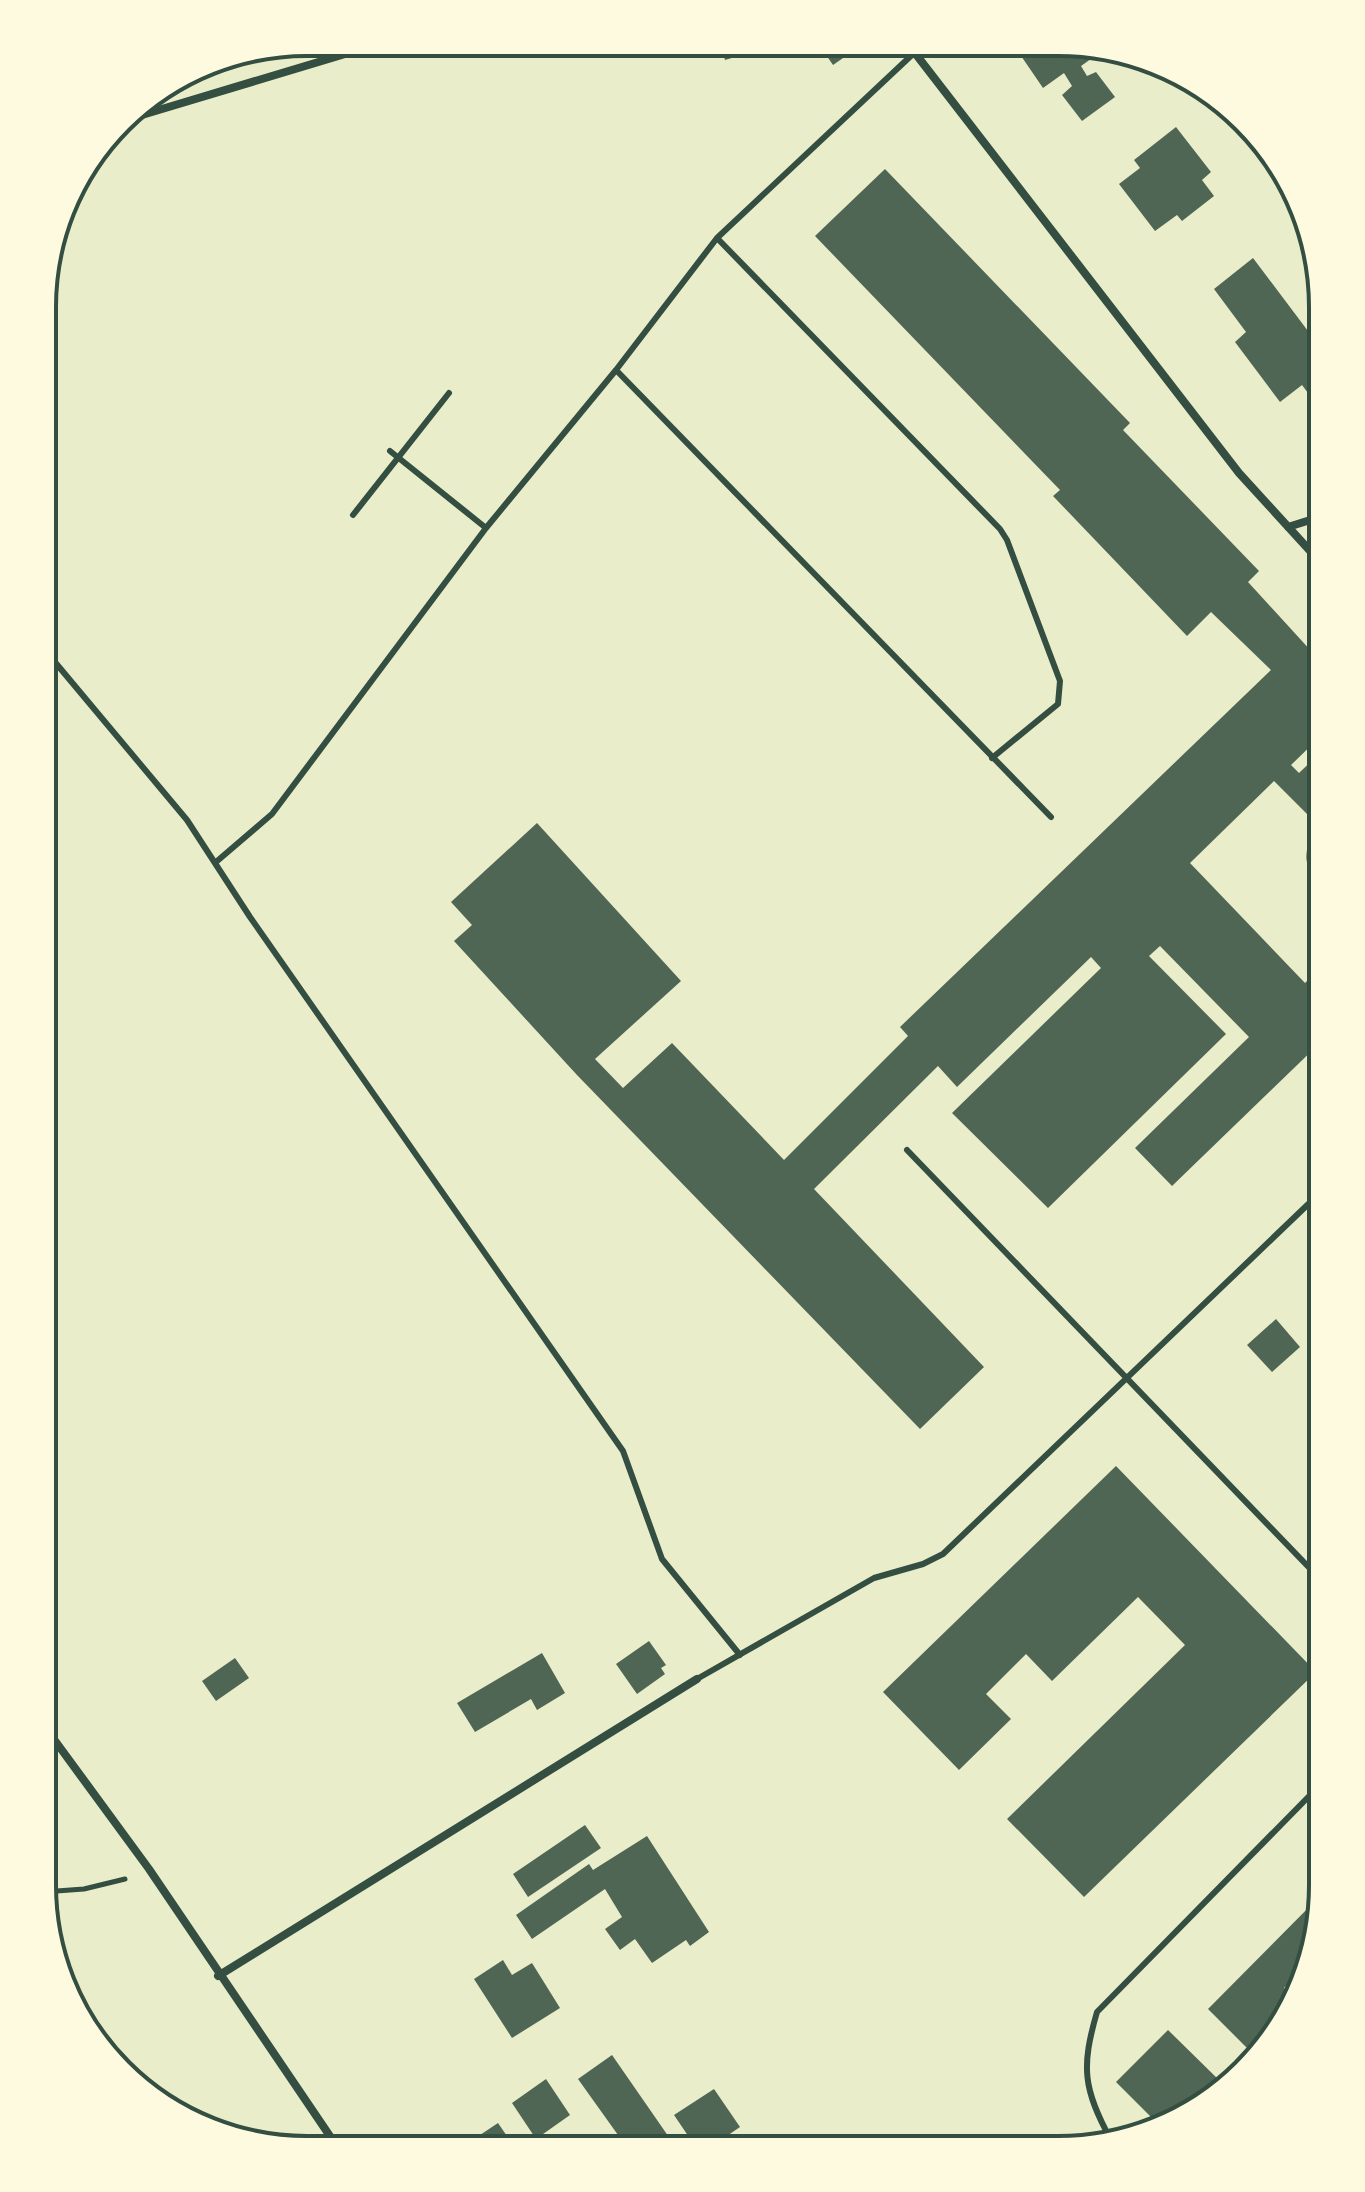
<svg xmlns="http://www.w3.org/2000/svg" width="1365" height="2192" viewBox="0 0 1365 2192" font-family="Montserrat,sans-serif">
	<rect width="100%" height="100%" fill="#e9edc9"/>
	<path fill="#4f6655" d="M720 43H757L759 50 725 60Z
		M824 44H837L846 56 833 65 820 46Z
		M1013 44H1093L1105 49 1081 66 1087 76 1096 72 1115 97 1082 121 1062 95 1072 86 1064 73 1043 88Z
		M1176 127 1211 172 1202 180 1214 196 1182 221 1177 215 1155 231 1119 184 1140 168 1134 160Z
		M885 169 1130 423 1123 430 1259 571 1248 582 1323 664V734L1291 765 1299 773 1323 750V803L1309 816 1274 781 1190 863 1305 983 1323 965V1040L1172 1186 1135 1148 1249 1037 1160 946 1149 956 1226 1034 1048 1208 952 1113 1101 968 1091 957 957 1087 938 1066 814 1189 984 1367 920 1429 577 1075 454 941 472 925 451 902 537 823 681 981 595 1059 623 1088 672 1043 784 1160 908 1036 900 1027 1271 670 1211 612 1187 636 1053 496 1060 490 815 236Z
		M1253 258 1323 351V370L1312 378 1321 390 1311 397 1302 385 1280 402 1235 342 1246 332 1214 289Z
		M1276 1319 1300 1347 1272 1372 1247 1345Z
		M1116 1466 1316 1672 1084 1897 1007 1819 1185 1645 1138 1597 1052 1681 1026 1654 986 1694 1011 1719 959 1770 883 1692Z
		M649 1641 666 1665 661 1668 665 1674 637 1694 616 1664Z
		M542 1653 565 1693 537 1710 531 1699 475 1732 457 1703Z
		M235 1658 249 1678 216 1701 202 1681Z
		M585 1825 601 1848 528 1897 513 1874Z
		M647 1836 709 1932 690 1946 686 1940 652 1963 635 1939 620 1950 605 1929 622 1917 605 1889 532 1939 516 1915 589 1864 593 1870Z
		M1322 1894 1308 1964 1284 1988 1295 2000 1269 2046 1255 2056 1208 2009Z
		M503 1960 512 1975 532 1963 560 2008 512 2038 474 1979Z
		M1168 2030 1221 2082 1162 2128 1116 2082Z
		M612 2055 673 2143 678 2149H628L578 2079Z
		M546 2079 570 2115 536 2139 512 2103Z
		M714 2089 740 2127 708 2149H697L674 2115Z
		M498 2123 509 2139 515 2135 524 2148H476L471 2141Z"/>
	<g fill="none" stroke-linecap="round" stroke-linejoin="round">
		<path stroke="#344e41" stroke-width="5" d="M43 1892 84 1889 125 1879"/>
		<path stroke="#344e41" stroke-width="6" d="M914 53 717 238 1000 529 1007 540 1060 681 1058 704 992 758
			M616 370 1051 817
			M390 451 486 528
			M353 515 449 393
			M44 649 187 820 250 917 623 1451 662 1559 740 1655
			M216 862 272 814 486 528 616 370 717 238
			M1323 892C1307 871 1303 846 1323 826
			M907 1150 1323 1582
			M697 1679 874 1578 923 1564 943 1554 1323 1190
			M1111 2140C1083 2089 1081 2067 1097 2012L1322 1783"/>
		<path stroke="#344e41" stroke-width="8" d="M908 44 1239 473 1323 565
			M122 121 385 42
			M1288 527 1323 516
			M42 1723 149 1869 338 2148
			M218 1976 697 1679"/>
	</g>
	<path d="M0 0H1365V2192H0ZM307 56H1058A251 251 0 0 1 1309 307V1885A251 251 0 0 1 1058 2136H307A251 251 0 0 1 56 1885V307A251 251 0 0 1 307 56Z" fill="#fefae0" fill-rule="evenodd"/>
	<path fill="none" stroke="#344e41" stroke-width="4" d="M307 56H1058A251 251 0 0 1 1309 307V1885A251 251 0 0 1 1058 2136H307A251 251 0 0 1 56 1885V307A251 251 0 0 1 307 56Z"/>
</svg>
